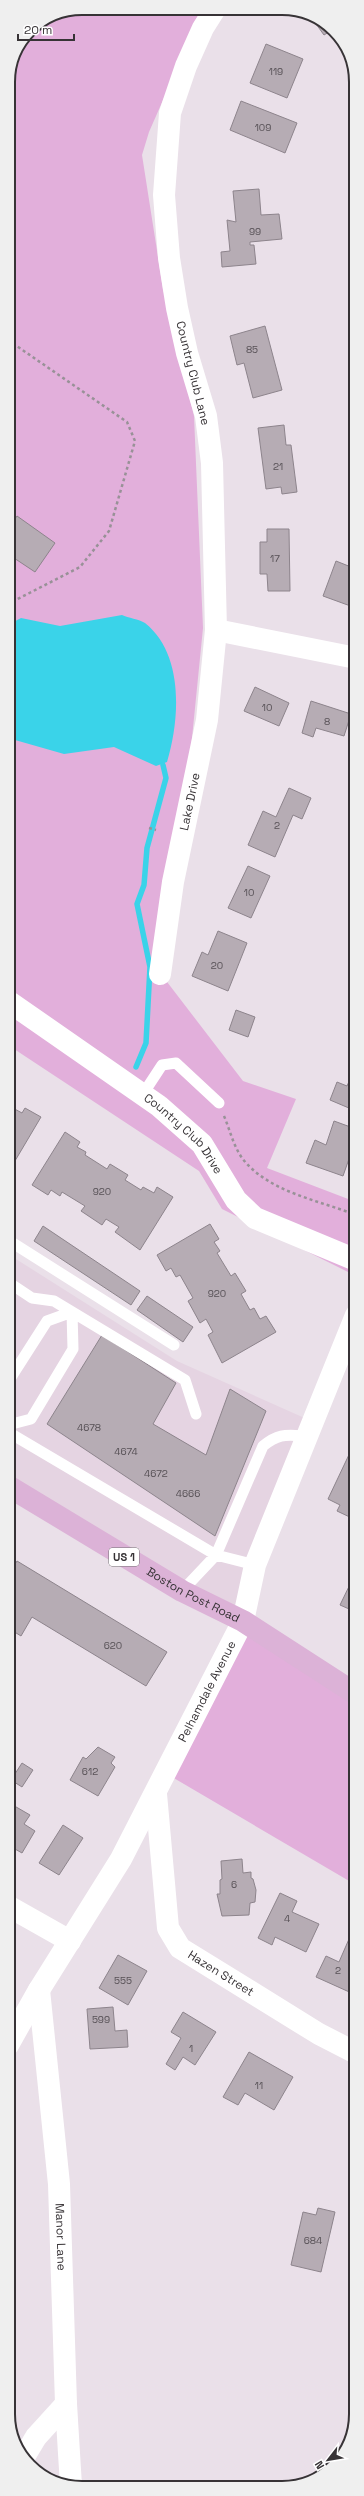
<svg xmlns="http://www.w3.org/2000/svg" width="364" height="2496" viewBox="0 0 364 2496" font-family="'Space Grotesk',sans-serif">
	<rect width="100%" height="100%" fill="#eae0e9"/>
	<path fill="#e5d4e2" d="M8 1254 177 1361 309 1420 243 1621 8 1494Z"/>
	<path fill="#e2afdb" d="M82 8 203 9 149 132 142 155 163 289 194 416 203 628 188 778 151 961 243 1081 296 1099 267 1168 356 1202V1276L222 1209 199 1171 8 1045V82L14 53 30 29 54 14Z
		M243 1621 356 1686V1885L172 1777Z"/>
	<path fill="#3ad3e9" d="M122 615C128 618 139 619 145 623 184 654 180 719 167 762L156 766 114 747 64 754 8 738V625L21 618 60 626Z"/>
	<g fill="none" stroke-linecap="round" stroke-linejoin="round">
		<path stroke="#3ad3e9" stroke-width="5.5" d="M136 1067 146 1043 150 967 137 904 144 885 147 848 166 778 163 765"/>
	</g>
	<path fill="#b6acb4" stroke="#8d848c" d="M311 17 332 30 324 35Z
		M266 44 303 59 287 98 250 83Z
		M241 101 297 123 285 153 230 130Z
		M259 189 261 215 279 214 282 239 250 242V245H254L256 264 222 267 221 252 230 251 227 220 236 222 233 191Z
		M354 255H356V277H352Z
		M356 316V341H355L352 317Z
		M265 326 282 390 253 398 244 363 237 365 230 336Z
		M284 425 286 445H291L297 492 282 494 281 487 266 489 258 428Z
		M17 516 55 543 35 572 8 554V529Z
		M267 529H289L290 591H268L267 574H260V542H267Z
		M356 554V608L323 596 336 561 351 567Z
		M255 687 289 703 279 726 244 711Z
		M311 701 351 714 344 736 316 728 313 737 302 733Z
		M289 788 311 798 302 819 293 815 275 857 248 845 263 811 276 817Z
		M248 866 270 876 251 918 228 908Z
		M218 931 247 943 228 991 192 976 202 952 208 955Z
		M236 1010 255 1017 248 1037 229 1030Z
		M356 1066V1111L330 1100 337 1082 347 1086Z
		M11 1107 22 1113 25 1108 41 1117 9 1171 8 1110Z
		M334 1121 356 1129V1158L350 1156 343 1176 306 1163 315 1140 326 1145Z
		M65 1132 80 1142 77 1147 86 1152 85 1155 107 1169 110 1164 128 1175 125 1180 141 1190 143 1187 154 1193 157 1187 173 1197 140 1250 115 1232 119 1227 106 1219 102 1225 81 1211 85 1206 62 1192 60 1196 51 1190 48 1195 32 1185Z
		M210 1224 219 1239 214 1242 220 1251 217 1253 231 1276 235 1273 246 1291 241 1294 250 1310 254 1308 260 1319 266 1316 276 1332 222 1363 208 1335 213 1332 206 1319 200 1323 188 1301 193 1298 180 1275 176 1277 171 1268 166 1271 157 1255Z
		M43 1226 140 1291 131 1305 34 1241Z
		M147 1296 193 1327 183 1342 137 1310Z
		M102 1335 176 1383 153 1424 206 1455 230 1389 266 1411 215 1536 47 1424Z
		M355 1442 356 1443V1520L337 1511 340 1505 328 1499Z
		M17 1561 167 1652 146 1686 32 1617 21 1636 8 1628V1576Z
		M356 1572V1612L340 1605Z
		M98 1747 115 1757 111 1763 115 1767 98 1796 70 1780 83 1757 86 1759Z
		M22 1763 33 1770 22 1787 11 1780Z
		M11 1804 30 1815 24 1824 35 1831 22 1853 8 1845V1809Z
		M63 1825 83 1838 59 1875 39 1863Z
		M242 1859 243 1873 251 1872V1878L253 1879 256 1890 255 1902 250 1903 249 1915 222 1916 217 1894H220V1880L222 1879 221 1861Z
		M280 1893 297 1901 292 1912 319 1924 306 1952 275 1937 272 1945 258 1938Z
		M349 1939 356 1942V1995L316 1977 326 1956 339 1962Z
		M118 1955 147 1971 128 2005 99 1988Z
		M113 2007 115 2031 127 2030 128 2047 90 2049 87 2009Z
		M183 2012 216 2032 195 2065 183 2057 175 2070 166 2064 181 2038 171 2032Z
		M249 2052 293 2077 274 2110 245 2093 238 2105 223 2097Z
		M318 2208 335 2212 321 2272 291 2265 303 2212 316 2215Z"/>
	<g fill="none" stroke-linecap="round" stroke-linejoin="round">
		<path stroke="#989197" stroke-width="2.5" stroke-dasharray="3 3" stroke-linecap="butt" d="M8 340 127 422 135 441 109 531 80 567 8 604
			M149 828 156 830
			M224 1116C230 1130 233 1145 242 1158 268 1192 318 1200 356 1215"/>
		<path stroke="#fff" stroke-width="11" d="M143 1094 162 1065 176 1063 219 1103
			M8 1240 174 1345
			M8 1282 32 1298 54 1301 185 1380 196 1414
			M8 1382 47 1321 72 1312 73 1349 31 1419 8 1425
			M8 1432 216 1555 263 1446C279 1433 286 1435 306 1436
			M182 1591 216 1555 255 1565"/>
		<g stroke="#fff" stroke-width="22">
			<path d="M216 630 356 658"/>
			<path id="s1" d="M160 974 173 882 207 720 216 630 212 463 206 416 187 353 177 308 169 258 164 195 170 113 186 66 203 28 215 9"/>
			<path id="s2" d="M8 1001 159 1106 202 1144 236 1200 255 1218 356 1260"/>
			<path id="s3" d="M156 1794 168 1928 180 1948 319 2034 356 2053"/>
			<path d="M8 1906 70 1941"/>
			<path id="s4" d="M39 1990 59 2184 66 2404 71 2486"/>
			<path d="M24 2457 36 2437 66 2404"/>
		</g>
		<path stroke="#fff" stroke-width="22" id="s5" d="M8 2045 39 1990 121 1859 243 1621 255 1565 356 1315"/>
		<path stroke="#dcb2d7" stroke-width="22" id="s6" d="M8 1486 182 1591 243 1621 356 1694"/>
	</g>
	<g text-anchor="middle" stroke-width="3" stroke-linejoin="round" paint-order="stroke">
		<g font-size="10" fill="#575156">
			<text x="276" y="75">119</text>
			<text x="263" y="131">109</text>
			<text x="255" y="235">99</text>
			<text x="252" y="353">85</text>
			<text x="278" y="470">21</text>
			<text x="275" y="562">17</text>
			<text x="267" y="711">10</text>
			<text x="327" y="725">8</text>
			<text x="277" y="829">2</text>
			<text x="249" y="896">10</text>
			<text x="217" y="969">20</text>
			<text x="102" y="1195">920</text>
			<text x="217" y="1297">920</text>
			<text x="89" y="1431">4678</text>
			<text x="126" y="1455">4674</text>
			<text x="156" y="1477">4672</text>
			<text x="188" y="1497">4666</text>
			<text x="113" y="1649">620</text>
			<text x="90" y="1775">612</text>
			<text x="234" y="1888">6</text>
			<text x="287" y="1922">4</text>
			<text x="338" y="1974">2</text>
			<text x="123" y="1984">555</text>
			<text x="101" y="2023">599</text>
			<text x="191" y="2052">1</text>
			<text x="259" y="2089">11</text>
			<text x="313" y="2244">684</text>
		</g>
		<rect fill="#fff" stroke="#737072" stroke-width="1" x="109" y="1548" width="30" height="18" rx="3"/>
		<g font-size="11" font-weight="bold" fill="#373336">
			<text x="124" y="1561">US 1</text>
		</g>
		<g font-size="12" fill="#373336" stroke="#fff">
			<text transform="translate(193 373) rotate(76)" y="4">Country Club Lane</text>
			<text dy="4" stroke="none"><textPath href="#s1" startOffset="175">Lake Drive</textPath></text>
			<text dy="4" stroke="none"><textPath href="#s2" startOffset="221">Country Club Drive</textPath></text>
			<text dy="4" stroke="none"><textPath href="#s6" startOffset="215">Boston Post Road</textPath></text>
			<text dy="4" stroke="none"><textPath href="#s5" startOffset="406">Pelhamdale Avenue</textPath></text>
			<text dy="4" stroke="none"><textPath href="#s3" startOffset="206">Hazen Street</textPath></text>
			<text dy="4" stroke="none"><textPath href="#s4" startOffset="248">Manor Lane</textPath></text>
		</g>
	</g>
	<path d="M0 0H364V2496H0ZM82 15H282A67 67 0 0 1 349 82V2414A67 67 0 0 1 282 2481H82A67 67 0 0 1 15 2414V82A67 67 0 0 1 82 15Z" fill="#efefef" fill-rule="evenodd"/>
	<path fill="none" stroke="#373336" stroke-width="2" d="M82 15H282A67 67 0 0 1 349 82V2414A67 67 0 0 1 282 2481H82A67 67 0 0 1 15 2414V82A67 67 0 0 1 82 15Z"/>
	<g transform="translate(328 2460) rotate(239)" stroke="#ffffff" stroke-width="3" paint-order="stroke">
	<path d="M0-3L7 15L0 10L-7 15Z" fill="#373336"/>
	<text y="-6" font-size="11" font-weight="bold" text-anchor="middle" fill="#373336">N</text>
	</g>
	<path d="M18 34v6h56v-6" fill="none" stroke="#373336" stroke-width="2"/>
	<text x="24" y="34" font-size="12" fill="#373336" stroke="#ffffff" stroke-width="3" paint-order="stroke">20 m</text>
</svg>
